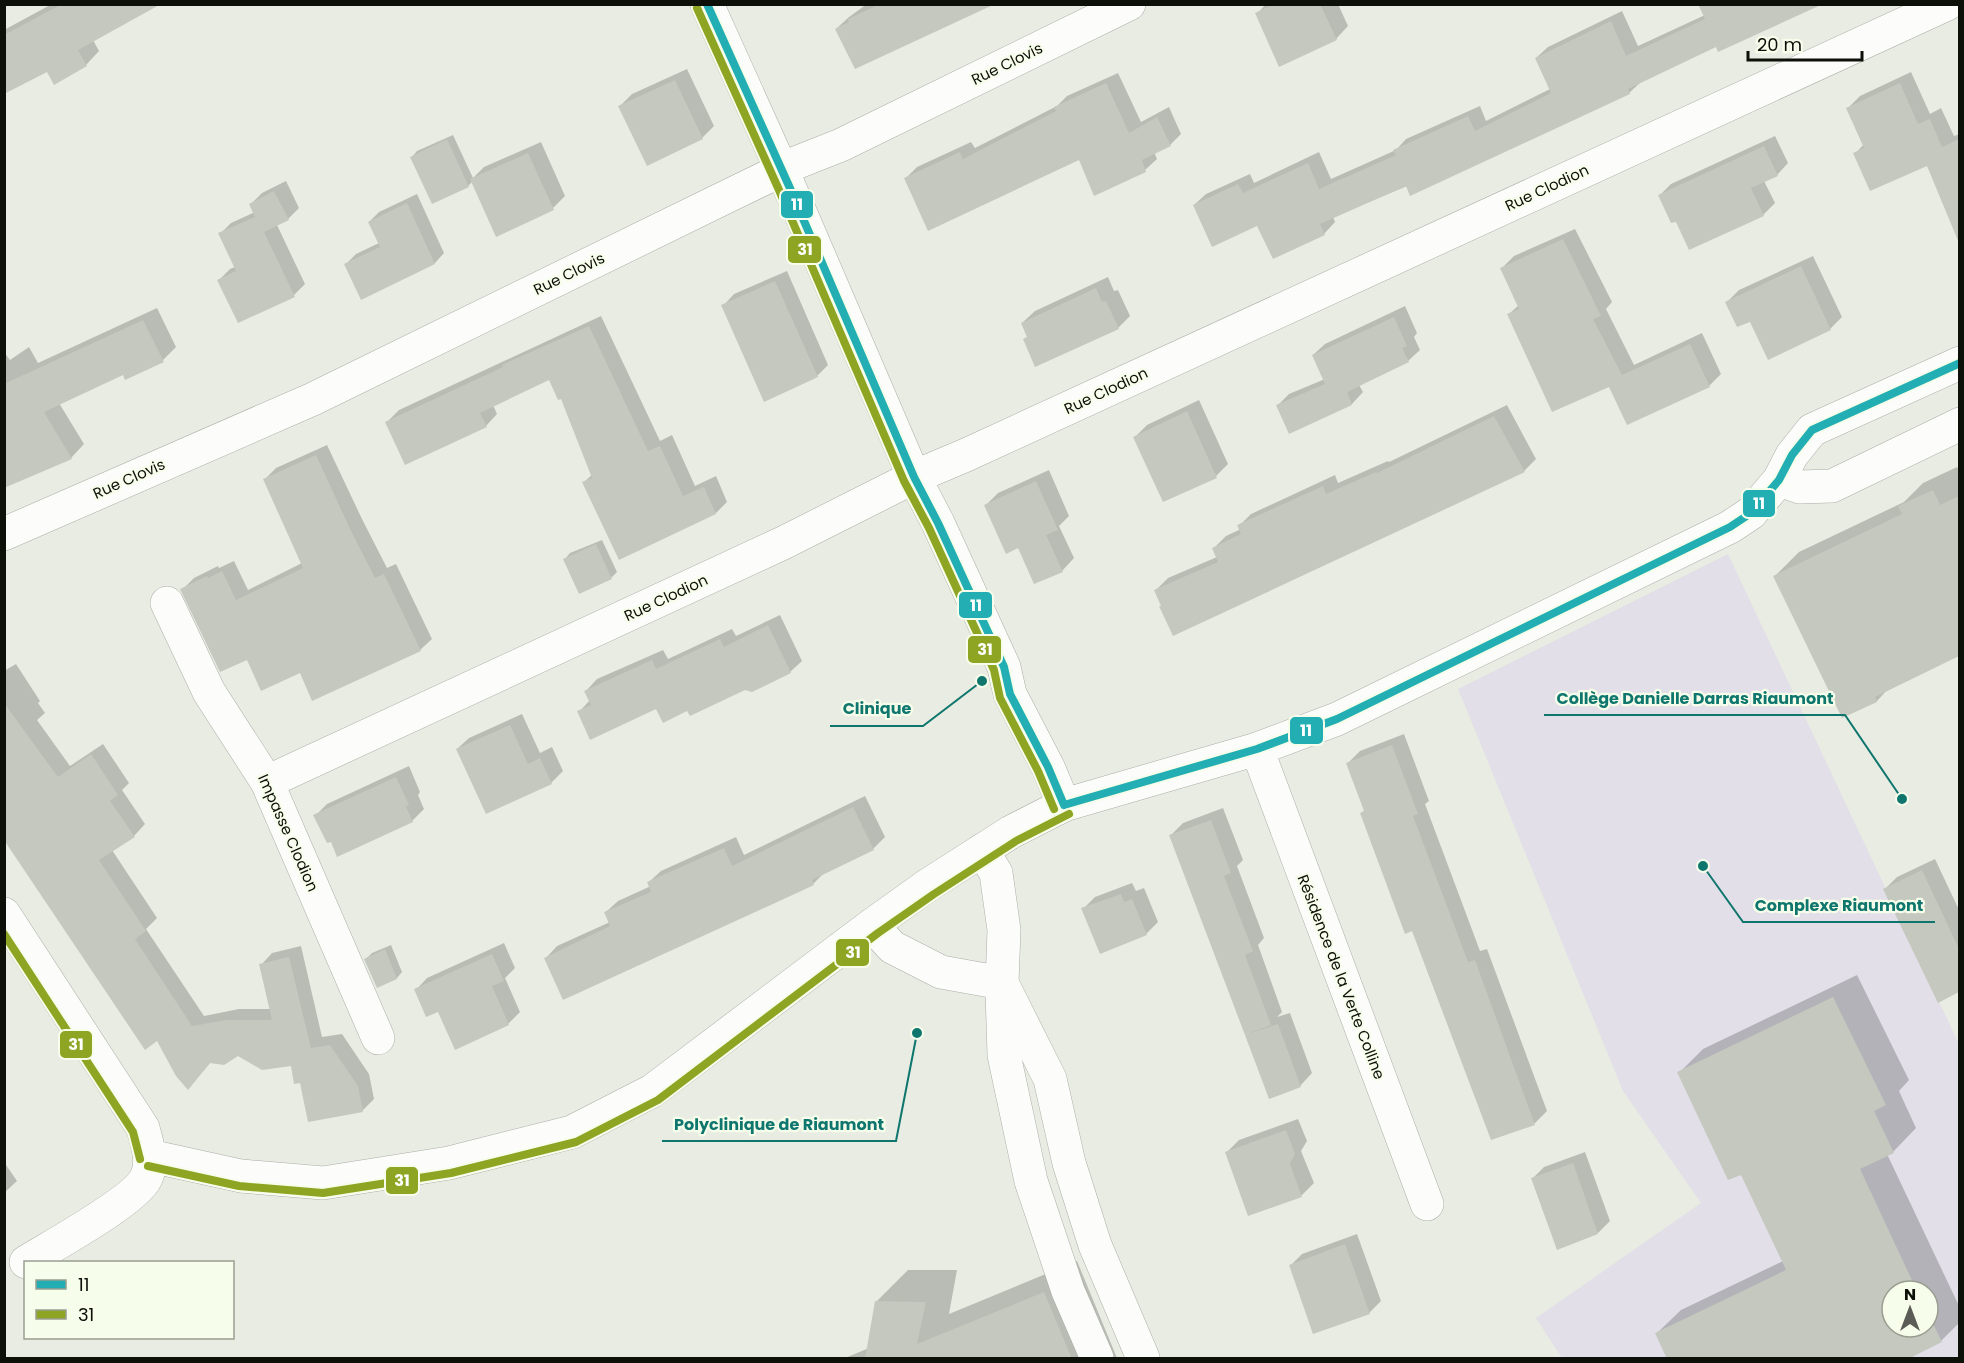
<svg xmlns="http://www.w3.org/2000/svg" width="1964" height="1363" viewBox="0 0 1964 1363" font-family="Poppins,sans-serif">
	<rect width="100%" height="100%" fill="#e8ece2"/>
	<path fill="#e2dfe8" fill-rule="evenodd" d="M1728 554 1959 1044V1358H1562L1536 1318 1701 1203 1623 1091 1458 689ZM1892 1291H1928V1327H1892Z"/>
	<path fill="#0003" fill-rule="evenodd" d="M52 4H143L93 40 99 51 86 65 48 70 4 93V30Z
		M867 4H973L836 29 849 17Z
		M1266 4H1338L1348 26 1336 39 1257 14Z
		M1622 11 1638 46 1705 15 1716 45 1641 82 1629 93 1333 217 1335 222 1324 234 1258 224 1194 205 1206 194 1250 174 1254 183 1319 152 1331 179 1396 150 1406 139 1480 106 1486 121 1550 89 1536 58 1548 47Z
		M687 69 714 126 702 138 620 106 632 94Z
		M1911 72 1930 114 1941 108 1954 136 1960 134V209L1948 213 1928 164 1855 154 1864 144 1848 108 1860 96Z
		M1118 73 1141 122 1169 107 1181 134 1170 145 1154 152 1157 159 1145 170 1079 158 906 178 917 167 971 142 975 148 1057 106 1067 96Z
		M453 135 473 178 484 167 541 142 565 196 553 208 473 181 468 186 433 202 412 157 417 151Z
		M1775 136 1788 163 1777 175 1764 181 1775 203 1763 215 1660 195 1671 184Z
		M286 181 299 208 288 219 277 225 305 284 294 295 219 280 230 269 235 267 220 234 231 223 255 212 251 204 262 193Z
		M417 194 444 253 435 263 362 298 346 264 356 254 379 243 369 222 379 212Z
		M1575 229 1612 302 1606 309 1634 365 1702 333 1721 374 1709 386 1610 385 1509 314 1519 305 1502 268 1514 256Z
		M1813 256 1842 317 1830 329 1727 302 1739 290Z
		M787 271 828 365 817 376 723 306 734 294Z
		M1108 277 1114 291 1118 290 1130 316 1118 328 1028 336 1022 323 1035 311Z
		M1405 306 1417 333 1414 337 1420 350 1408 361 1359 385 1363 392 1352 404 1278 405 1289 394 1325 379 1313 355 1325 344Z
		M157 308 176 347 163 360 124 373 59 403 84 444 71 458 4 486V352L10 360 29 347 38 363Z
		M601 316 660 441 672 435 695 486 716 476 727 502 716 513 584 482 593 474 561 397 549 378 493 405 497 414 486 426 387 422 399 410Z
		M1199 400 1228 464 1216 476 1135 437 1147 425Z
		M1507 405 1536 459 1524 471 1162 605 1156 590 1168 578 1217 557 1214 548 1226 536 1241 529 1239 526 1251 514 1335 475 1338 483 1388 461 1389 462Z
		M327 445 362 519 387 568 396 564 432 639 420 650 300 671 247 658 182 590 194 578 218 566 219 568 234 561 248 590 302 563 265 479 276 468Z
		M1957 467 1960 473V654L1888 689 1877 701 1843 716 1775 576 1799 552 1904 502 1923 483Z
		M1049 470 1069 516 1059 526 1074 558 1062 571 1019 546 986 505 998 493Z
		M602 540 617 572 612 577 580 592 565 559 570 553Z
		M780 615 802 661 790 672 688 709 656 707 579 712 590 700 586 691 597 679 663 650 668 659 732 629 736 636Z
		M16 664 40 701 38 703 45 713 37 720 70 766 103 744 129 783 122 790 145 824 134 836 112 850 157 918 146 929 204 1016 239 1009H271L261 965 272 953 301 946 322 1037 342 1034 369 1074 374 1099 363 1110 309 1120 301 1081 292 1064 238 1054 211 1062 188 1088 157 1039 4 836V671Z
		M522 714 540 753 552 747 563 771 551 783 487 812 457 749 469 738Z
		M1404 734 1429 801 1425 804 1480 951 1487 949 1547 1111 1535 1123 1492 1139 1413 929 1362 813 1365 810 1348 763 1360 751Z
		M409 766 420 792 418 795 424 809 412 821 331 840 315 816 327 804Z
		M865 796 885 837 873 849 824 873 813 884 546 958 557 946 610 922 606 912 618 901 651 886 649 882 661 871 736 837 744 855Z
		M1223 808 1243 860 1237 866 1264 938 1258 945 1282 1012 1277 1017 1290 1013 1312 1073 1300 1086 1247 1036 1252 1030 1171 835 1183 823Z
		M1935 859 1960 912V990L1939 1001 1885 889 1897 877Z
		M1132 883 1136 891 1144 888 1158 922 1146 934 1083 909 1095 897Z
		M504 943 515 968 505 978 520 1012 508 1024 439 1010 416 990 427 978Z
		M391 945 402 972 397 978 378 986 366 959 372 953Z
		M1857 975 1909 1080 1899 1091 1916 1128 1893 1152 1887 1154 1960 1308V1322L1941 1341 1657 1333 1681 1310 1783 1261 1741 1173 1679 1073 1703 1049ZM1892 1291H1928V1327H1892Z
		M1298 1119 1307 1141 1301 1151 1314 1183 1302 1195 1249 1214 1227 1152 1239 1140Z
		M1585 1152 1610 1221 1598 1233 1532 1179 1544 1167Z
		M4 1162 17 1181 4 1193Z
		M1357 1234 1381 1301 1369 1313 1290 1266 1302 1254Z
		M1077 1261 1117 1358H845L869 1348 876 1302 908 1270H957L949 1314Z"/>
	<path fill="#c4c8be" d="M62 4H161L78 50 87 66 54 85 47 72 4 94V35Z
		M880 4H995L855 69 835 29 849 22 848 19Z
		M1274 4H1320L1337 40 1279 67 1255 13Z
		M1698 4H1823L1718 52 1716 47 1628 89 1630 94 1410 196 1406 186 1320 224 1325 235 1273 259 1257 226 1212 247 1193 205 1238 184 1243 193 1308 163 1319 189 1396 155 1393 150 1468 116 1475 131 1551 93 1535 58 1611 21 1626 56 1705 19Z
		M675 80 703 139 647 166 618 106Z
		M1106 83 1129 133 1157 117 1171 146 1142 160 1146 172 1094 196 1079 160 928 231 904 178 960 152 963 159 1056 111 1054 107Z
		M1900 83 1918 124 1930 119 1942 147 1959 139V243L1927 166 1870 191 1853 153 1864 148 1846 108Z
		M447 139 469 187 432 204 410 157Z
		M1764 146 1778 176 1751 188 1764 216 1689 250 1676 222 1671 223 1658 195Z
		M528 153 554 210 496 237 470 179Z
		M274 191 289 220 264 232 295 297 238 323 217 280 236 271 218 233 255 217 249 204Z
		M407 203 435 264 361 300 344 264 380 247 368 222Z
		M1563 239 1601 316 1593 319 1622 375 1690 344 1710 387 1627 425 1609 387 1552 412 1507 314 1519 309 1500 268Z
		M1801 266 1831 330 1768 360 1750 322 1737 327 1725 302Z
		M775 281 818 377 764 402 721 305Z
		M1096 288 1102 302 1106 301 1119 329 1035 367 1023 339 1027 337 1021 323Z
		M1394 317 1407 346 1402 348 1409 362 1347 392 1352 405 1289 434 1276 405 1325 384 1312 355Z
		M143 320 164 362 125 380 123 375 44 412 72 459 4 488V384Z
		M589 326 648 451 660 446 683 496 704 487 716 514 619 560 582 482 592 478 561 399 558 400 549 380 480 413 487 427 405 465 385 422 503 367 502 365Z
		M1187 411 1217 478 1163 502 1133 437Z
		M1494 416 1525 472 1173 636 1159 606H1161L1154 590 1218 562 1212 548 1241 534 1237 525 1323 486 1326 494 1376 472 1377 473Z
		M316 455 351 531 375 578 384 574 421 651 312 701 300 673 261 691 247 660 220 672 180 589 207 576 208 578 222 571 236 600 303 568 263 479Z
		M1036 481 1058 530 1046 535 1063 572 1034 584 1018 548 1006 554 984 505Z
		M1933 490 1940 505 1959 496V656L1875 697 1877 702 1842 718 1773 576 1902 514 1898 506Z
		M596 544 612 579 579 594 563 559Z
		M768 625 791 673 752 692 745 690 690 716 687 711 663 723 656 709 590 740 577 711 591 705 584 691 652 660 656 669 720 639 724 647Z
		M4 703 58 777 91 754 118 795 110 801 135 837 99 860 146 931 135 939 192 1026 227 1020H272L259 964 289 957 311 1048 330 1045 358 1086 363 1112 308 1122 300 1083 294 1084 291 1066 262 1070 238 1056 224 1065 210 1063 188 1090 176 1076 157 1041 145 1050 4 840Z
		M510 725 528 764 540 758 552 784 486 814 456 749Z
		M1392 745 1418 814 1413 816 1468 962 1475 960 1535 1125 1491 1140 1412 931 1405 934 1360 813 1364 811 1346 763Z
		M396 777 409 805 406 807 413 822 337 857 331 842 327 843 313 815Z
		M853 807 874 850 812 880 814 885 799 892 563 1000 544 958 610 926 604 912 651 892 647 882 724 848 732 866Z
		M1211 820 1231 873 1224 876 1253 951 1245 955 1271 1025 1245 1035 1169 835Z
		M1922 870 1959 949V992L1938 1003 1883 889Z
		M1121 894 1124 902 1132 899 1147 935 1100 954 1081 908Z
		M385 949 397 979 377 988 364 959Z
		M492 954 504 981 492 986 509 1025 455 1050 438 1012 426 1017 414 989Z
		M1833 997 1886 1105 1874 1111 1894 1153 1860 1169 1917 1291H1892V1327H1928V1314L1942 1342 1908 1359H1667L1655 1333 1786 1270 1741 1175 1728 1180 1677 1072Z
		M1278 1024 1301 1087 1269 1099 1245 1035Z
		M1286 1130 1295 1154 1290 1164 1302 1197 1248 1216 1225 1152Z
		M1573 1163 1598 1234 1557 1250 1531 1178Z
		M1345 1244 1370 1314 1313 1334 1289 1265Z
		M1044 1292 1072 1359H865L875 1301 926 1302 917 1344Z"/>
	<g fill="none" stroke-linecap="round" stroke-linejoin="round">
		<defs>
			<path id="minor" d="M707 4 789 186 914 477 938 523 1004 667 1010 694 1048 767 1064 805
				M1779 480 1800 487 1832 486 1960 424
				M4 534 313 399 728 196 798 162 841 145 1129 4
				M167 603 209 692 267 782 378 1038
				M1257 749 1427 1204
				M267 782 783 543 914 477 966 455 1947 4
				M4 914 143 1128C147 1144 154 1162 146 1178 135 1201 52 1246 26 1262
				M872 925 892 947 941 972 1002 983 1004 930 996 873 982 850
				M1002 983 1050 1079 1069 1163 1095 1245 1143 1358
				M1002 991 1004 1055 1031 1181 1068 1291 1097 1358
				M150 1156 241 1176 323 1183 449 1163 572 1132 652 1091 872 925 928 885 1011 832 1064 805 1257 749 1337 719 1730 527 1751 513 1779 480 1792 455 1812 430 1960 363"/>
		</defs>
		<use href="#minor" stroke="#acaea7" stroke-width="34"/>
		<use href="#minor" stroke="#fcfcfb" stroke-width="33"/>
		<defs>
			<path id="bus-1" d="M707 4 789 186 914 477 938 523 1004 667 1010 694 1048 767 1064 805
				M1064 805 1257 749 1337 719 1730 527 1751 513 1779 480 1792 455 1812 430 1960 363"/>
			<path id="bus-2" d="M697 8 779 190 904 481 929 528 994 670 1000 698 1038 771 1054 809
				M4 934 133 1132 140 1159
				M148 1166 239 1186 323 1193 451 1173 576 1142 658 1100 878 933 934 894 1016 841 1069 814"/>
		</defs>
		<use href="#bus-1" stroke="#f6feeb" stroke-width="12"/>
		<use href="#bus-2" stroke="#f6feeb" stroke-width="12"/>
		<use href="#bus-1" stroke="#22aeb2" stroke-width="8"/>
		<use href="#bus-2" stroke="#8da522" stroke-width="8"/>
	</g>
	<g text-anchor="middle" stroke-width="4.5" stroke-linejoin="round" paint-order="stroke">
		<g font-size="15" fill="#0d0f09" stroke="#f6feeb">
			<text transform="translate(1007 64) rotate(-26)" y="5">Rue Clovis</text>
			<text transform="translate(1547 188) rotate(-25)" y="5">Rue Clodion</text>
			<text transform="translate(569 274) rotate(-26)" y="5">Rue Clovis</text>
			<text transform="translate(1106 391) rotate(-25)" y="5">Rue Clodion</text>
			<text transform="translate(129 479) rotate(-24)" y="5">Rue Clovis</text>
			<text transform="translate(666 598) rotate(-25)" y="5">Rue Clodion</text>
			<text transform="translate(288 833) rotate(66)" y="5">Impasse Clodion</text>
			<text transform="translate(1341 977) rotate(69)" y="5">Résidence de la Verte Colline</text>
		</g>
	</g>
	<path fill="none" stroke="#0f766e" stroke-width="2" d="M1902 799L1845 715H1544M982 681L923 726H830M1703 866L1743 922H1935M917 1033L896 1141H662"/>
	<g fill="#0f766e" stroke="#f6feeb" stroke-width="2">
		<circle cx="1902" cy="799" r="6"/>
		<circle cx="982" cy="681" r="6"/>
		<circle cx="1703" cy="866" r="6"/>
		<circle cx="917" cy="1033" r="6"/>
	</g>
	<g font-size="16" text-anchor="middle" font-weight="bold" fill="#0f766e" stroke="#f6feeb" stroke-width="4.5" stroke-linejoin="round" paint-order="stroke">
		<text x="1695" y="704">Collège Danielle Darras Riaumont</text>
		<text x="877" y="714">Clinique</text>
		<text x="1839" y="911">Complexe Riaumont</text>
		<text x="779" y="1130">Polyclinique de Riaumont</text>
	</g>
	<g stroke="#f6feeb" stroke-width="2">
		<rect x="780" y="190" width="34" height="29" rx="6" fill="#22aeb2"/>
		<rect x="787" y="235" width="35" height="29" rx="6" fill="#8da522"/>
		<rect x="1742" y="489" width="34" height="29" rx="6" fill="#22aeb2"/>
		<rect x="958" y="591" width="35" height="28" rx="6" fill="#22aeb2"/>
		<rect x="967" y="635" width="35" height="29" rx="6" fill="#8da522"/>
		<rect x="1289" y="716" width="35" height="29" rx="6" fill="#22aeb2"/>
		<rect x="835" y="938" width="35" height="29" rx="6" fill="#8da522"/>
		<rect x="59" y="1030" width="34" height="29" rx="6" fill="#8da522"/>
		<rect x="385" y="1166" width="34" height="29" rx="6" fill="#8da522"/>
	</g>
	<g font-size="16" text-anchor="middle" font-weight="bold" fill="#fff">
		<text x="797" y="210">11</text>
		<text x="805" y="255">31</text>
		<text x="1759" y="509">11</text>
		<text x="976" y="611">11</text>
		<text x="985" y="655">31</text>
		<text x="1306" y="736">11</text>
		<text x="853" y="958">31</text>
		<text x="76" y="1050">31</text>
		<text x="402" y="1186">31</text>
	</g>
	<rect width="1964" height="1363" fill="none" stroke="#0d0f09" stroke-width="12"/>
	<rect x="24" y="1261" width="210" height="78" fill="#f6feeb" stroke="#999e91" stroke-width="1.5"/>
	<rect x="36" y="1280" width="30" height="9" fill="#22aeb2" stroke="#999e91" stroke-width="1.5"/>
	<text x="78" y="1291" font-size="18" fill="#0d0f09">11</text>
	<rect x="36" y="1310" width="30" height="9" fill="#8da522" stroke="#999e91" stroke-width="1.5"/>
	<text x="78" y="1321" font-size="18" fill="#0d0f09">31</text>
	<g transform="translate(1910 1309)"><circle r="28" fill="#f6feeb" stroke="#999e91" stroke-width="1.5"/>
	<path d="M0-4.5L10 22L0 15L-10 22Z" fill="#5a5c55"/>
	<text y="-9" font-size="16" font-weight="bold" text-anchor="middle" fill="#0d0f09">N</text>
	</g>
	<path d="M1748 51v9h114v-9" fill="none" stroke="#0d0f09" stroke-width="3"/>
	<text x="1757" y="51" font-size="18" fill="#0d0f09" stroke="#f6feeb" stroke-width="4.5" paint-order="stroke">20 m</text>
</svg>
